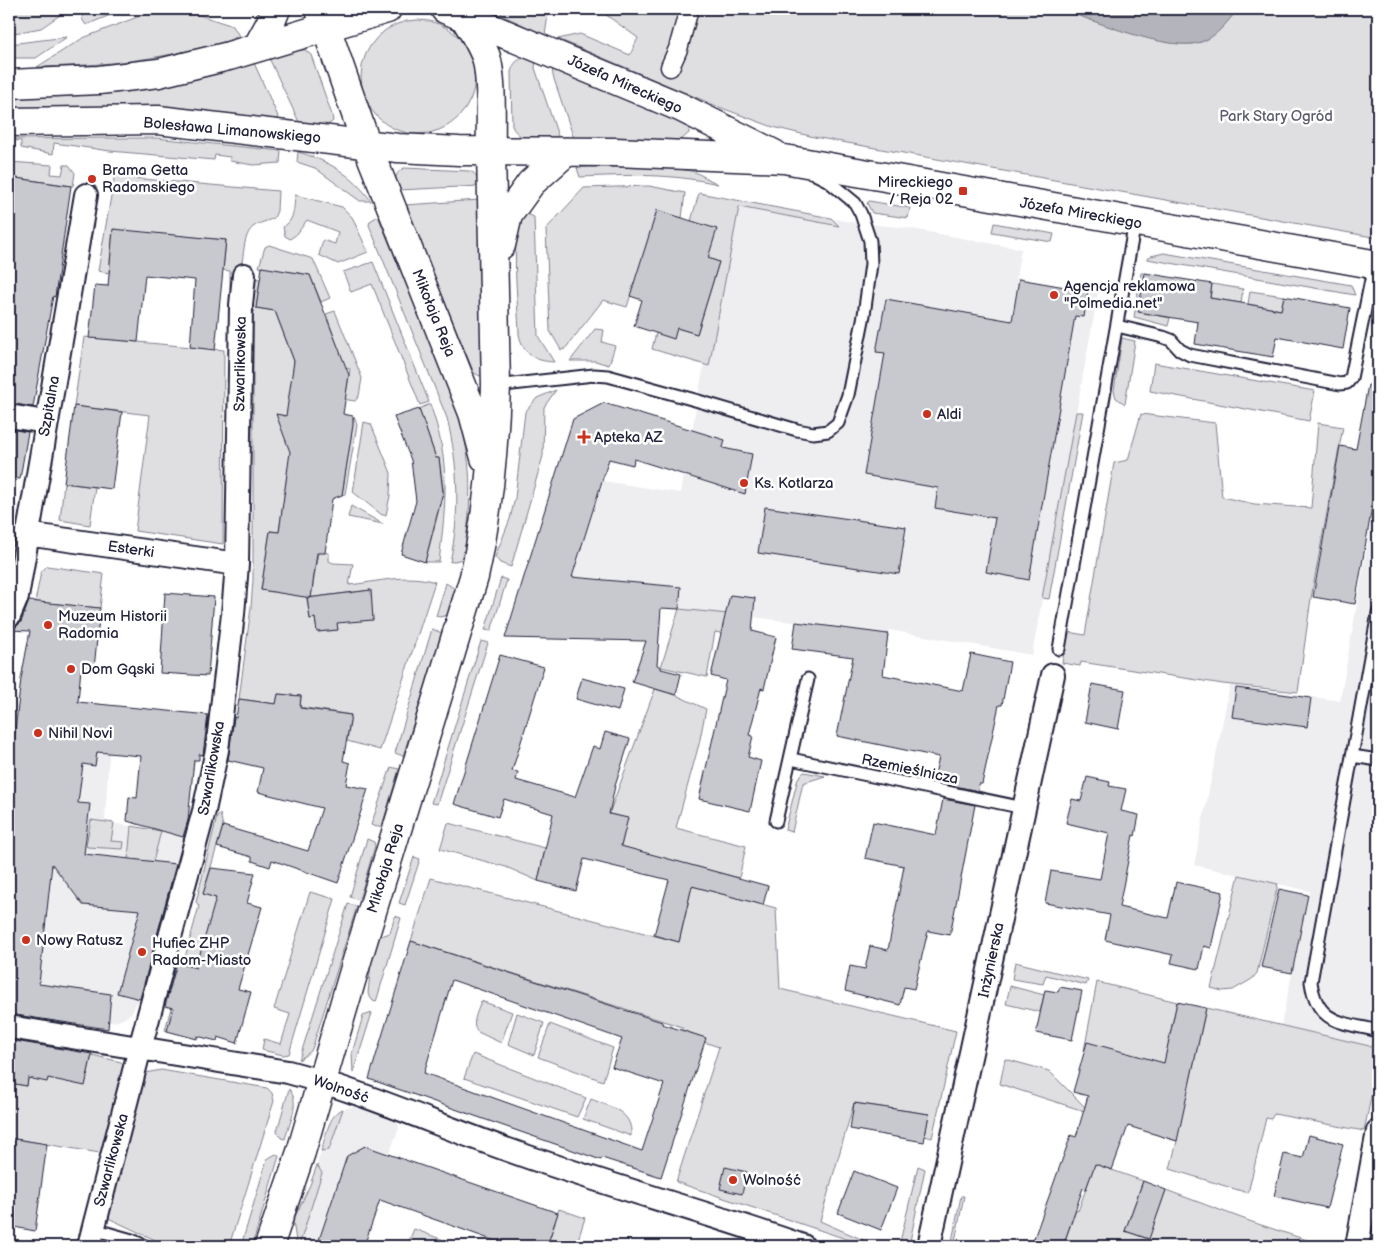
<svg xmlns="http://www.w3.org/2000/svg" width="1387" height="1255" viewBox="0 0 1387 1255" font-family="'Balsamiq Sans',sans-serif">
	<rect width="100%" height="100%" fill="#fff"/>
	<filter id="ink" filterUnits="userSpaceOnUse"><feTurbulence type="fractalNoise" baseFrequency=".02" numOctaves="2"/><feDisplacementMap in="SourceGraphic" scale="10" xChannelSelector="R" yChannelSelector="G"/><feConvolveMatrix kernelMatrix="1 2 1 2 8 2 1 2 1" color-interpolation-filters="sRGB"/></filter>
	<g filter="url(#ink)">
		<path fill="#eeeef1" d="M736 200 850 222 907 228 1021 249 1016 278 1098 293 1032 655 889 630 888 634 753 617 566 599 602 481 681 493 699 391Z
			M1378 484V1048L1281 1025 1310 891 1194 865 1230 685 1340 701Z
			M97 752 109 753 105 822 186 835 144 1000 139 999 132 1012 125 1018 119 1021 108 1022 107 1029 9 1014V808L88 819 89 804 62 800 66 762 95 766Z
			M351 1107H359L398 1122 399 1128 389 1154 365 1146 347 1156 317 1246H299L322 1173 317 1165 321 1151 329 1150 343 1109Z"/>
		<path fill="#dfdfe2" stroke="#80808e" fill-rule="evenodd" d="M9 9H69L41 28 9 34Z
			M83 9H125L86 25 82 19Z
			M158 9H181L233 26 239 36C224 43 207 47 191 50 140 62 90 66 37 67L83 38Z
			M494 9H540L548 15 545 35 508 18Z
			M598 9H1060C1090 19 1174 53 1201 42 1213 37 1230 19 1238 9H1378V238L814 137 773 127 719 107 558 39 580 34 630 55 638 38Z
			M361 77a57 57 0 1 1 114 0a57 57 0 1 1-114 0Z
			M67 37 36 58H9V44Z
			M301 50H305L311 55 332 115 333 121C324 130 310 124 299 122L269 58Z
			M523 58 536 60 535 68 559 139C542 139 520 144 512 126L511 72C513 65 515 61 523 58Z
			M254 63 280 121 156 107 9 108V97C55 97 101 96 146 89 183 83 219 74 254 63Z
			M552 67 686 125 689 129V133L681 140 574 139 553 76Z
			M102 138H156L281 151 280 163 253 165 230 161V157L215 155 214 160 110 151 54 143 53 154 21 148V141L9 140V139Z
			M298 152C327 160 353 175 371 201H360L315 168 297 162Z
			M9 162 52 165 51 174 62 175 64 165H69L75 173 73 186 9 177Z
			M588 167H671L695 172 718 184C668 173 630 175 580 177L577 168Z
			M404 168 469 171C477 173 478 179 479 186L399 190C394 180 394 174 404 168Z
			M115 173 132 178 278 191 277 211 274 218C268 221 258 223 253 227 238 240 249 270 230 289V271L223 270 226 240 113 230 109 273 98 271Z
			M649 186 685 193 682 218 657 211 627 307 603 300 565 349 561 350 550 331 546 229 584 188Z
			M699 193 831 218 839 226 739 207 709 366 652 349 656 333 673 338 677 328 697 334 719 262 708 258 691 221Z
			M295 195 342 207 352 217 368 252 338 264 319 255 323 240 335 244 338 232 307 220 297 234 290 239 285 236 283 227C295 220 294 207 295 195Z
			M479 200 484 374 480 376 474 373 405 205Z
			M869 201 910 208 908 218 872 213 867 203Z
			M522 212 534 217 538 336 554 362C535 361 523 355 519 334 518 299 510 243 522 212Z
			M378 216C396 259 413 301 431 344 444 375 459 407 465 441 473 480 470 519 463 559L450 562C460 513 459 467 447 418L369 225 370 221Z
			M994 223 1054 234 1052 242 992 232Z
			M269 245 313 259 330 298 321 302 310 275 259 267 265 247Z
			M1164 253 1351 285 1355 295 1147 259 1151 256Z
			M373 262 429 402 420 405 372 284 351 292 343 272Z
			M1141 273H1145L1139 312 1170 318 1168 326 1134 317Z
			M251 278 260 279 256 308 275 311 294 361 290 416 278 415 296 442 287 476 279 532 270 531 261 590 311 597 318 552 329 553V561L333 563 353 564 349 585C377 582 408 573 435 582L380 750 347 741 351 715 300 707 301 696 278 694 276 704 239 699 251 607 253 580V317L249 307ZM371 590 336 616 337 630 317 632 315 618 310 619 307 598Z
			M1212 284 1243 289 1241 303 1210 298Z
			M1250 291 1284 296 1281 310 1248 304Z
			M335 311 362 378 359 396 355 401 342 399 346 394 350 369 338 366 340 353 326 314Z
			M595 329 604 330 602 342 615 346 609 365 595 361H570Z
			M84 337 224 350 223 544 135 531 150 415 74 406Z
			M1122 338 1135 341 1125 404 1116 398 1114 391Z
			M1154 363 1315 391 1309 421 1150 391Z
			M556 390 544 407 543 456 511 567 500 563 495 557 510 519 515 498 525 412 537 398Z
			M430 404C451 463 446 502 439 562H425L440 505 439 497 444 496 439 458H436L419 409Z
			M1076 412H1083L1049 599 1042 598Z
			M1141 414 1215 423 1222 497 1254 504 1311 508 1318 423 1343 427 1311 598 1298 692 1223 684 1081 662 1080 666 1062 663 1068 632 1085 635 1114 463 1128 460Z
			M354 416 357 425 345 494 342 495Z
			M364 422 371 424 391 473 390 496 386 515H382L353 492Z
			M64 483 95 487 90 525 60 520Z
			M351 506 383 524 348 517Z
			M47 566 104 574 100 608 35 602 41 572Z
			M501 578 507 580 491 631 485 630Z
			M446 583 455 589 448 615 440 617 436 616Z
			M679 609 748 616 746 638 715 632 707 677 661 667Z
			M432 629 442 633 403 756 395 753Z
			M481 641 488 643 437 804 431 803Z
			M655 689 676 695 706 709 699 744 676 828 746 846 739 878 621 847 627 818 609 814Z
			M391 767 399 769 382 826 377 827 371 825Z
			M804 772 825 776 803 783 792 832 785 830 798 778Z
			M220 814 223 826 203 894 220 899 200 969 177 997 167 1031 165 1030 199 906 196 902 217 817Z
			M91 820 114 823 111 841 124 842 123 849 87 847 86 845Z
			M448 823 545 848 538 881 506 867 440 849Z
			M131 826 161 831 153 862 128 859Z
			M367 839 374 842 375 846 359 900 350 897Z
			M414 857 420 859 405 905 399 903Z
			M1239 875 1278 884 1257 973 1252 979 1233 990 1222 991 1211 988Z
			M431 878 679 942 692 886 776 908 780 989 956 1031 932 1138 925 1136 929 1114 854 1103 820 1221 868 1242 867 1246 676 1182 719 1047 704 1042 705 1038 682 1030V1027L411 941Z
			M310 892 335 899 289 1054 283 1055 262 1050 264 1039 281 1044 290 1014 274 1009Z
			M348 904 357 906 313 1046 311 1051 299 1060Z
			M395 916 401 918 376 1002 373 1001 368 994 371 961 378 937 390 933Z
			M1015 962 1088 980 1086 985 1046 975 1043 984 1012 979Z
			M1097 982 1177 1002 1161 1079 1189 1085 1206 1008 1378 1048V1064L1364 1131 1274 1114 1271 1119 1266 1118 1248 1193 1170 1169 1177 1141 1000 1084 1005 1059 1049 1071 1085 1107 1098 1055 1084 1051Z
			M1010 986 1044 995 1040 1012 1006 1004Z
			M481 1001 512 1012 501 1043 478 1032C470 1023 478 1012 481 1001Z
			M372 1013 353 1073 352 1053 363 1016Z
			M517 1013 544 1023 534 1055 508 1044Z
			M550 1024 613 1048 603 1081 538 1057Z
			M473 1054 586 1098 577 1117 464 1078Z
			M92 1055 121 1062 124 1065 125 1071 105 1146 100 1153 9 1138V1083L27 1086 29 1073 85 1085Z
			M161 1070 267 1088 272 1093 274 1101 229 1246H168L106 1217 145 1073Z
			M289 1089C301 1103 289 1124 285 1139L281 1138 277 1131Z
			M591 1099C610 1107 633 1111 631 1136L583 1119Z
			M343 1109 329 1150 321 1151C326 1137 328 1115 343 1109Z
			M276 1154 279 1156 252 1246H241L267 1159Z
			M1095 1164 1143 1181 1125 1231 1148 1239 1166 1190 1252 1222 1325 1246H1063L1076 1210 1078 1211Z
			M317 1165 322 1173 299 1246H295L296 1241 293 1221 310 1185Z
			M918 1166 925 1169 909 1246H899Z
			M961 1196H964L954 1246H951Z
			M559 1209 585 1218 576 1246H547Z
			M414 1229 454 1244 459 1246H407Z"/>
		<path fill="#b4b4bc" stroke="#7a7a88" d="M1060 9H1238C1228 21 1217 37 1201 42 1169 53 1093 20 1060 9Z"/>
		<path fill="#c8c8cf" stroke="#22223b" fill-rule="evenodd" d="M9 177 71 186 55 297 53 296 33 407 9 403Z
			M657 210 717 229 708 258 719 262 697 334 677 328 674 339 634 326 642 300 630 296Z
			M113 229 226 240 215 350 190 347 195 280 145 275 138 342 89 338 95 285 108 286Z
			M262 267 310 275 349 375 343 414 353 416V425L342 495 332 499 325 553H317L311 598 261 590 270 531 279 532 290 452 276 414 286 416 294 361 275 311 256 308Z
			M1145 273 1212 284 1210 298 1241 303 1281 310 1284 296 1350 308 1343 349 1277 337 1273 357 1195 344 1198 322 1138 312Z
			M1019 279 1088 291 1084 317 1075 316 1029 580 986 572 995 518 935 508 938 488 864 475 885 353 876 352 886 299 1012 321Z
			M1368 385 1378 386V473L1355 604 1313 597 1340 446 1356 449Z
			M604 403 725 440 723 448 752 454 745 494 634 459 633 465 609 459 602 481 572 577 681 587 679 609 661 608 657 665 661 667V669L681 674 676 695 632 682 646 641 505 638 573 419Z
			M74 406 122 412 112 489 64 483Z
			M419 409 436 458H439L443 492 425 562 401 554 416 501 411 460 394 417Z
			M9 429 28 432 20 479 9 478Z
			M765 507 906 527 899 574 758 553Z
			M371 590 373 620 337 623 338 630 317 632 315 618 310 619 307 598Z
			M165 593 214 597 208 676 160 673Z
			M730 595 755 598 752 631 776 637 764 689 761 688 749 735 753 736 748 757 761 761 750 811 699 799 726 680 711 676Z
			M29 601 100 608 94 669 81 668 78 702 208 715 203 755 199 754V760H194L188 820 183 837 127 821 129 797 137 798 141 756 97 752 95 766 83 764 78 803 90 804 84 854 176 864 140 999 117 993 140 910 83 905 52 864 39 984 111 994 108 1029 9 1014V765L11 766 21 679 30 631 9 630V629L16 627 21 622Z
			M796 622 888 634 883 675 963 691 971 654 1010 662 1002 705H999L982 784H979L978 791 945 784 947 777 935 774 939 757 837 736 853 657 792 649Z
			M500 655 544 667 512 771 518 772 516 780 575 797 593 746 600 749 605 732 630 739 615 786 609 814 628 818 621 846 768 886 763 905 692 886 679 942 654 935 669 880 584 859 576 891 538 881 553 814 504 799 498 817 454 804Z
			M582 678 624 689 618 711 576 699Z
			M1092 684 1125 690 1118 729 1085 722Z
			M1236 688 1311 698 1307 727 1232 717Z
			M278 694 301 696 300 708 351 715 343 761 350 763 346 785 368 789 338 883 272 860 270 867 252 861V857L217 847 223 826 308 851 322 808 258 792 263 768 228 760 234 717 236 718 239 699 276 704Z
			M1087 777 1110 782 1109 786 1126 789 1121 811 1139 815 1135 836 1133 835 1119 907 1168 918 1176 882 1223 892 1211 948 1204 946 1199 969 1171 963 1173 955 1105 940 1110 915 1045 903 1051 871 1100 879 1109 833 1066 823 1072 799 1081 801Z
			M943 799 975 805 950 935 928 931 914 989 904 987 900 1005 845 991 850 966 865 969 870 946 888 950 904 866 865 858 873 822 936 835Z
			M211 868 255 873 247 903 262 907 238 989 251 992 237 1043 218 1037 217 1041 197 1036V1039L167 1031 173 1008 165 1006 177 963 196 968 216 898 203 894Z
			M1279 889 1308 895 1292 973 1261 967Z
			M411 941 662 1022V1024L706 1038 661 1177 602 1158 601 1160 369 1079ZM452 980 622 1039 612 1067 664 1084 642 1151 424 1073Z
			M1060 987 1082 991 1072 1040 1036 1033 1045 990 1058 992Z
			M1177 1002 1206 1008 1177 1141 1128 1126 1112 1170 1095 1164 1086 1189 1083 1188 1063 1246H1048L1033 1241 1071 1135 1076 1137 1088 1096 1073 1092 1087 1042 1164 1063Z
			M9 1040 92 1054 85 1086 48 1078 47 1082 28 1078 27 1086 9 1083Z
			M854 1103 929 1114 924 1142 850 1129Z
			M1309 1135 1343 1144 1327 1208 1274 1196 1284 1154 1303 1158Z
			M9 1138 47 1144 35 1231 9 1226Z
			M365 1146 558 1213 547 1246H509L380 1200 364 1246H317L347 1156Z
			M725 1167 747 1172 742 1194 720 1189Z
			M854 1171 897 1188 881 1230 838 1213Z
			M1143 1181 1166 1190 1149 1239 1125 1231Z"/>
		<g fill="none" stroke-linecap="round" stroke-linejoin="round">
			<defs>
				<path id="service" d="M1117 326 1163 337 1171 340 1180 350 1190 355 1340 384 1347 383 1351 378 1374 265
					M496 386 594 375 608 376 695 400 797 430 813 433 828 431 838 423 848 395 864 315 871 264 870 241 861 214 855 203 827 180 815 174
					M1378 613 1311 982C1317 1025 1343 1022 1378 1031
					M1059 649 1135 222
					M1352 756 1378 760
					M791 759 1024 808
					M776 821 808 679
					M93 1229 132 1240 145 1246"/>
				<path id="pedestrian" d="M670 67 678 49 689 9"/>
				<path id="minor" d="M9 416 46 422
					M26 534 237 564
					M9 616 17 597 86 195
					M9 1027 288 1072C365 1092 439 1126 514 1152 609 1186 707 1212 803 1246
					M89 1246 140 1048 204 811 217 750 233 614 237 564 241 305 244 275
					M929 1246 1053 675
					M1357 1246 1378 1131"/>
				<path id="tertiary" d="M366 143 473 413 485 458
					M501 245 508 215 531 183 566 152
					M269 1246 301 1152 359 954 474 577C488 514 494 450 496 386L491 151"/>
				<path id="secondary" d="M445 9 680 107 774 154
					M320 10 366 143
					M461 12C470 26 480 41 486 57 493 80 490 126 491 151
					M258 46 270 24 276 9
					M9 84 99 80 159 73 229 56 387 9
					M9 122 158 120 398 148 459 151 615 152 784 159 1378 265"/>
			</defs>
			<use href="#service" stroke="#22223b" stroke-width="15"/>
			<use href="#pedestrian" stroke="#22223b" stroke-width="21"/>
			<use href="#minor" stroke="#22223b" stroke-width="26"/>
			<use href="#tertiary" stroke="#22223b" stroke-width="31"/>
			<use href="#secondary" stroke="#22223b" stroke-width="31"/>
			<use href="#service" stroke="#fff" stroke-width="11"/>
			<use href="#pedestrian" stroke="#fff" stroke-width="18"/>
			<use href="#minor" stroke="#fff" stroke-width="22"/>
			<use href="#tertiary" stroke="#fff" stroke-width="28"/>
			<use href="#secondary" stroke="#fff" stroke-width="28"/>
		</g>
	</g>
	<g fill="#c8321e" stroke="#fff" stroke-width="2">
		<circle cx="92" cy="179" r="5"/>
		<rect x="958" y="186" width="10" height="10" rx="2.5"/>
		<circle cx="1054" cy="295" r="5"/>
		<circle cx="927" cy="414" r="5"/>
		<path d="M581.5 429.5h5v5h5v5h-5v5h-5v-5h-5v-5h5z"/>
		<circle cx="744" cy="483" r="5"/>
		<circle cx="48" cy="625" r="5"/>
		<circle cx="71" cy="669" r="5"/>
		<circle cx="38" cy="733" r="5"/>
		<circle cx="26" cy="940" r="5"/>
		<circle cx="142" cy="952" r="5"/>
		<circle cx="733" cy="1180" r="5"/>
	</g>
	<g text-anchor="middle" stroke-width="5" stroke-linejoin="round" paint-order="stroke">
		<g font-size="15" fill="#22223b" stroke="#fff">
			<text transform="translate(625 84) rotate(24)" y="5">Józefa Mireckiego</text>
			<text transform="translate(232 130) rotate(5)" y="5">Bolesława Limanowskiego</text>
			<text transform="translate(1081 213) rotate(10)" y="5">Józefa Mireckiego</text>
			<text transform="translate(434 313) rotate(68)" y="5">Mikołaja Reja</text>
			<text transform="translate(240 364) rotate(-89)" y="5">Szwarlikowska</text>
			<text transform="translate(49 406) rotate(-80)" y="5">Szpitalna</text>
			<text transform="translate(131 549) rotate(8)" y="5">Esterki</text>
			<text transform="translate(211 768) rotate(-80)" y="5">Szwarlikowska</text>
			<text transform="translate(910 769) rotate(12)" y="5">Rzemieślnicza</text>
			<text transform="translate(385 868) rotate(-73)" y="5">Mikołaja Reja</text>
			<text transform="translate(991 960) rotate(-78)" y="5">Inżynierska</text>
			<text transform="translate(341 1089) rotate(19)" y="5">Wolność</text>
			<text transform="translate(111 1160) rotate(-75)" y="5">Szwarlikowska</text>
		</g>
		<g font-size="15" fill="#5b5b6d" stroke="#fff">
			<text x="1276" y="121">Park Stary Ogród</text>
		</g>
		<g font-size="15" fill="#22223b" stroke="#fff" text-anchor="start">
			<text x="102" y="175">Brama Getta<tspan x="102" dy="17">Radomskiego</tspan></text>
			<text x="953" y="187" text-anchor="end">Mireckiego<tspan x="953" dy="17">/ Reja 02</tspan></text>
			<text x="1064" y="291">Agencja reklamowa<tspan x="1064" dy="17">"Polmedia.net"</tspan></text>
			<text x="937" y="419">Aldi</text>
			<text x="594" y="442">Apteka AZ</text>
			<text x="754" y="488">Ks. Kotlarza</text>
			<text x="58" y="621">Muzeum Historii<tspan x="58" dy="17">Radomia</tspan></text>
			<text x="81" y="674">Dom Gąski</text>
			<text x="48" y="738">Nihil Novi</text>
			<text x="36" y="945">Nowy Ratusz</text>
			<text x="152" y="948">Hufiec ZHP<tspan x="152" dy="17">Radom-Miasto</tspan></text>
			<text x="743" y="1185">Wolność</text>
		</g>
	</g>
	<rect width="1387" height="1255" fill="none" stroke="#fff" stroke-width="30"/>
	<rect x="15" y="15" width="1357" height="1225" fill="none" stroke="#22223b" stroke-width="2" filter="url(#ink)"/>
</svg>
